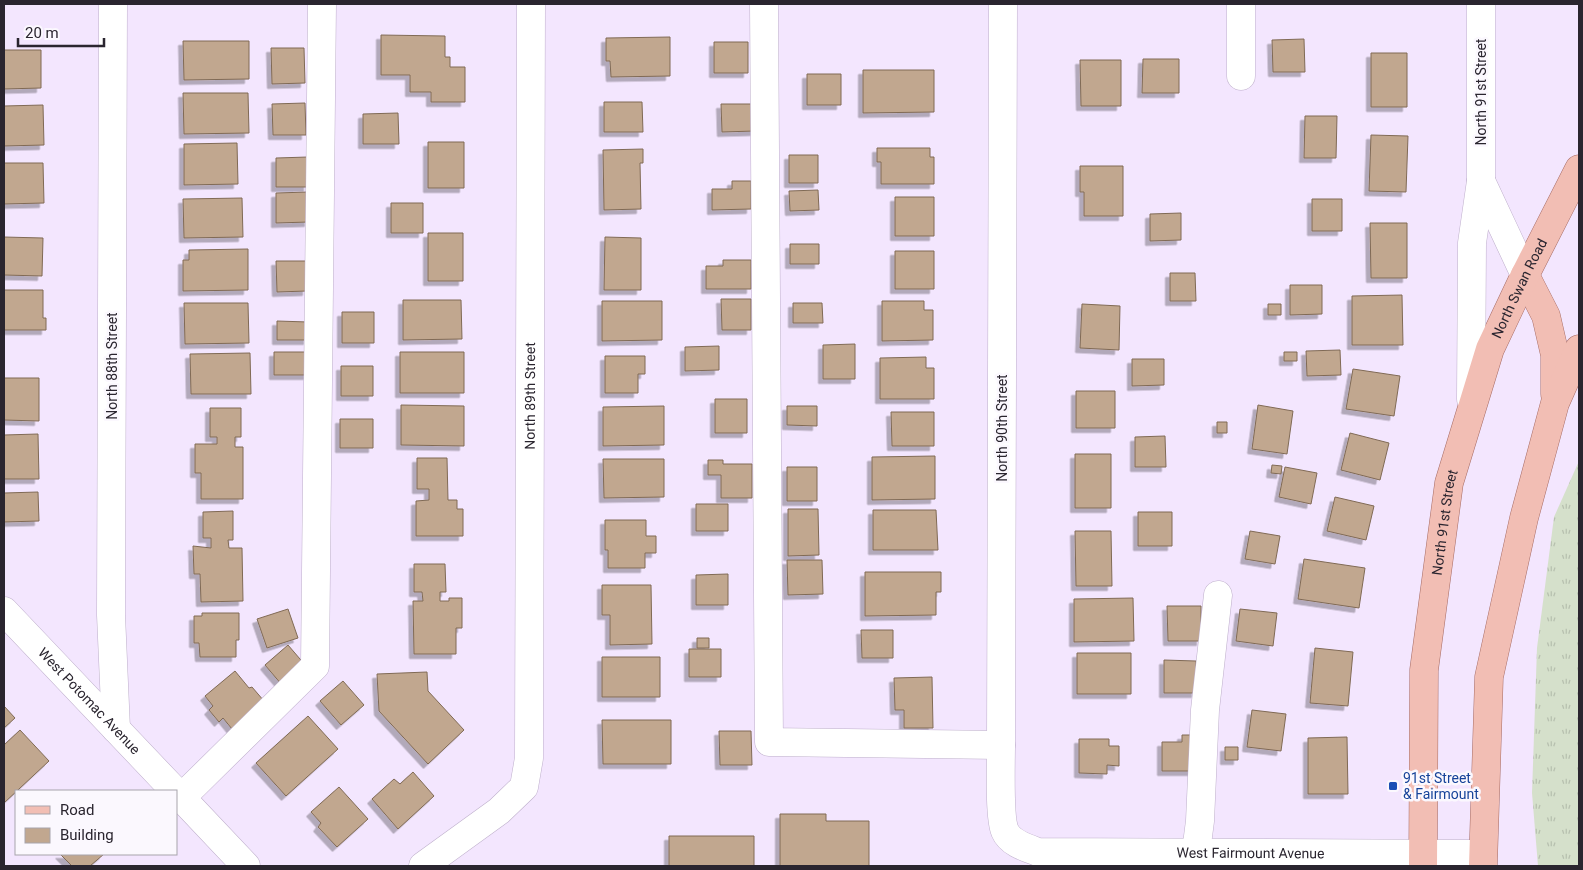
<svg xmlns="http://www.w3.org/2000/svg" width="1583" height="870" viewBox="0 0 1583 870" font-family="Roboto,sans-serif">
	<defs>
		<pattern id="grass-tufts" width="24" height="20" patternUnits="userSpaceOnUse" patternTransform="scale(1.25)"><rect width="24" height="20" fill="#d5e0cb"/><path d="M3 7l-1-3M5 7V3M7 7l1-3M15 17l-1-3M17 17v-4M19 17l1-3" fill="none" stroke="#b7c0af"/></pattern>
		<filter id="shadow"><feDropShadow dx="-4.5" dy="4.5" stdDeviation="0" flood-color="#0004"/></filter>
	</defs>
	<rect width="100%" height="100%" fill="#f3e6fe"/>
	<path fill="url(#grass-tufts)" d="M1579 461V866H1538L1532 793 1537 648 1554 517Z"/>
	<path fill="#c1a78f" stroke="#806a55" filter="url(#shadow)" d="M381 35 445 36V57H450V67H465V102H431V92H410V75H381Z
		M670 37V76L611 77 610 61H606V38Z
		M1304 39 1305 72H1273L1272 40Z
		M183 41H249V79L184 80Z
		M714 42H748V73H714Z
		M271 48H304L305 83 272 84Z
		M4 50H41V88L4 89Z
		M1371 53H1407V107H1371Z
		M1143 59H1179V93H1142Z
		M1080 60H1121V106H1081Z
		M863 70H934V112L863 113Z
		M807 74H841V105H807Z
		M183 93H248L249 133 184 134Z
		M604 102H642L643 132H604Z
		M305 103 306 135H273L272 104Z
		M721 104H755V131L722 132Z
		M43 105 44 145 4 146V106Z
		M398 113 399 144H363V114Z
		M1305 116H1337L1336 158H1304Z
		M1371 135 1408 136 1406 192 1369 191Z
		M428 142H464V188H428Z
		M237 143 238 184 184 185V144Z
		M877 148H930V157H934V184H881V162H877Z
		M643 149V163H640L641 209 604 210 603 150Z
		M789 155H818V183H789Z
		M308 157V187H276V158Z
		M4 163H43L44 203 4 204Z
		M1080 166H1123V216H1084V192H1080Z
		M732 181H751V209L712 210V189H732Z
		M818 190 819 210 790 211 789 191Z
		M308 192 309 222 276 223V193Z
		M895 197H934V236H895Z
		M242 198 243 237 184 238 183 199Z
		M1312 199H1342V231H1312Z
		M391 203H423V233H391Z
		M1181 213V240L1150 241V214Z
		M1370 223H1407V278H1371Z
		M428 233H463V281H428Z
		M4 237 43 238 42 276 4 275Z
		M605 237 641 238V290H604Z
		M790 244H819V264H790Z
		M248 249V290L183 291V260H189V250Z
		M895 251H934V289H895Z
		M723 260H751V289H706V266H723Z
		M276 261H307V291L277 292Z
		M1170 273H1195L1196 301H1170Z
		M1290 285H1322V314L1290 315Z
		M4 290H43V318H46V330H4Z
		M1402 295 1403 345H1352V296Z
		M721 299H751V330H722Z
		M403 300H461L462 339 403 340Z
		M602 301H662V340L602 341Z
		M882 301H924V310H933V340L882 341Z
		M184 303H248L249 343 185 344Z
		M793 303H822L823 323H793Z
		M1082 304 1120 306 1119 350 1080 348Z
		M1268 304H1281V315H1268Z
		M342 312H374V343H342Z
		M277 321 308 322V340H277Z
		M855 344V379H823V345Z
		M719 346V370L685 371V347Z
		M1340 350 1341 375 1307 376 1306 351Z
		M274 352H308V375H274Z
		M400 352H464V393H400Z
		M1284 352H1297V361H1284Z
		M250 353 251 394H191L190 354Z
		M605 356H645V374H638V393H605Z
		M926 357V368H934V399H880V358Z
		M1132 359H1164V385L1132 386Z
		M341 366H373V396H341Z
		M1353 369 1400 376 1394 416 1346 409Z
		M4 378H39V421L4 420Z
		M1076 391H1115V428H1076Z
		M715 399H747V433H715Z
		M401 405 464 406V446L401 445Z
		M1258 405 1293 411 1287 454 1252 449Z
		M664 406V445L603 446V407Z
		M787 406H817V426L787 425Z
		M210 408H241V437H235V447H243V499H201V473H195V444H217V437H210Z
		M891 412H934V446H892Z
		M340 419H373V448H340Z
		M1217 422H1227V433H1217Z
		M1350 433 1389 443 1380 480 1341 470Z
		M38 434 39 479H4V435Z
		M1165 436 1166 467H1135V437Z
		M1075 454H1111V508H1075Z
		M935 456V499L872 500V457Z
		M417 458H447L448 500H457V509H463V536H416V501L429 500V489H417Z
		M603 459H664V497L604 498Z
		M708 460H723V464H752V498H721V475H708Z
		M1272 465 1282 466 1281 474 1271 473Z
		M787 467H817V501H787Z
		M1285 467 1317 473 1311 504 1279 497Z
		M38 492 39 521 4 522V493Z
		M1335 497 1374 506 1366 540 1327 531Z
		M696 504H728V531H696Z
		M788 509H818L819 555 788 556Z
		M873 510H936L938 550H873Z
		M233 511V540H228L229 548H242L243 601 201 602 200 574H194L193 546 211 548V538H203V512Z
		M1138 512H1172V546H1138Z
		M605 520H646V536H656V553H645V568H608V550H605Z
		M1075 531H1111L1112 586H1076Z
		M1250 531 1280 536 1275 564 1245 559Z
		M1304 559 1365 568 1359 608 1298 599Z
		M787 560H822L823 594 788 595Z
		M414 564H445L446 592H440V601H449V598H462V628H456V654H414L413 601H423L422 592H414Z
		M865 572H941V592H936V615L865 616Z
		M728 574V605H696V575Z
		M602 585H651L652 644 610 645V615H602Z
		M1133 598 1134 641 1074 642V599Z
		M1167 606H1201V641H1168Z
		M288 609 298 638 267 648 257 619Z
		M1240 609 1277 613 1273 646 1236 641Z
		M202 613H239V640H236V657H200L199 643H194V616H202Z
		M861 630H893V658H862Z
		M697 638H709V648H697Z
		M288 645 306 666 282 685 265 665Z
		M1315 648 1353 652 1348 706 1310 703Z
		M689 649H721V677H689Z
		M1077 653H1131V694H1077Z
		M602 657H660V697H602Z
		M1164 660 1196 661V693H1164Z
		M235 671 249 688 252 687 264 701 232 729 223 718 219 722 209 710 213 706 205 696Z
		M427 672 428 691 464 730 428 764 379 711 377 674Z
		M932 677 933 728H904V710H895L894 678Z
		M343 681 364 705 341 725 320 701Z
		M4 706 15 718 4 728Z
		M1252 710 1286 714 1281 751 1247 747Z
		M308 716 338 749 286 796 256 763Z
		M602 720H671V764H603Z
		M20 730 49 761 4 803V745Z
		M719 731H751L752 765H720Z
		M1182 735H1194V771H1162V742H1182Z
		M1347 737 1348 794H1308V738Z
		M1079 739H1109V746H1119V766L1107 765V774L1079 773Z
		M1225 747H1238V760H1225Z
		M413 772 434 796 398 829 372 799 394 779 400 784Z
		M339 787 368 819 337 847 318 827 321 823 311 812Z
		M780 814H826V821H869V866H780Z
		M669 836H754V866H669Z
		M60 854H104L90 866H72Z"/>
	<g fill="none" stroke-linecap="round" stroke-linejoin="round">
		<defs>
			<g id="minor">
				<path d="M113 4 111 615 116 729"/>
				<path d="M764 4 769 742 1001 745"/>
				<path id="s1" d="M1003 4 1001 745C1001 762 999 818 1005 831 1010 843 1027 848 1038 852L1483 854"/>
				<path d="M1241 4V76"/>
				<path d="M1481 181 1525 275"/>
				<path d="M1471 399 1472 243 1481 181V4"/>
				<path id="s2" d="M4 611 175 791"/>
				<path d="M176 792 246 866"/>
				<path d="M181 798 315 666 322 4"/>
				<path d="M1196 852 1200 821 1205 710 1218 595"/>
				<path id="s3" d="M423 866 499 811 524 787 529 758 531 4"/>
			</g>
			<g id="major">
				<path d="M1525 275 1546 316 1555 355V394"/>
				<path id="s4" d="M1423 866 1424 670 1449 483 1490 349 1525 275 1579 169"/>
				<path d="M1483 866 1489 677 1524 518 1555 403 1579 349"/>
			</g>
		</defs>
		<use href="#minor" stroke="#beafcb" stroke-width="29"/>
		<use href="#major" stroke="#a66c65" stroke-width="29"/>
		<use href="#minor" stroke="#fff" stroke-width="28"/>
		<use href="#major" stroke="#f2beb4" stroke-width="28"/>
	</g>
	<rect fill="#1a4fb4" stroke="#fbf8fe" stroke-width="2" x="1388" y="781" width="10" height="10" rx="2.5"/>
	<g text-anchor="middle" stroke-width="5" stroke-linejoin="round" paint-order="stroke">
		<g font-size="14" fill="#2a252f" stroke="#fbf8fe">
			<text transform="translate(1481 92) rotate(-90)" y="5">North 91st Street</text>
			<text dy="5" stroke="none"><textPath href="#s4" startOffset="592">North Swan Road</textPath></text>
			<text transform="translate(112 366) rotate(-90)" y="5">North 88th Street</text>
			<text dy="5" stroke="none"><textPath href="#s3" startOffset="520">North 89th Street</textPath></text>
			<text transform="translate(1002 428) rotate(-90)" y="5">North 90th Street</text>
			<text dy="5" stroke="none"><textPath href="#s4" startOffset="345">North 91st Street</textPath></text>
			<text dy="5" stroke="none"><textPath href="#s2" startOffset="124">West Potomac Avenue</textPath></text>
			<text dy="5" stroke="none"><textPath href="#s1" startOffset="1080">West Fairmount Avenue</textPath></text>
		</g>
		<g font-size="14" fill="#164399" stroke="#fbf8fe" text-anchor="start">
			<text x="1403" y="783">91st Street<tspan x="1403" dy="16">&amp; Fairmount</tspan></text>
		</g>
	</g>
	<rect width="1583" height="870" fill="none" stroke="#2a252f" stroke-width="10"/>
	<rect x="15" y="790" width="162" height="65" fill="#fbf8fe" stroke="#a7a4ab"/>
	<rect x="25" y="806" width="25" height="8" fill="#f2beb4" stroke="#a7a4ab"/>
	<text x="60" y="815" font-size="15" fill="#2a252f">Road</text>
	<rect x="25" y="828" width="25" height="15" fill="#c1a78f" stroke="#a7a4ab"/>
	<text x="60" y="840" font-size="15" fill="#2a252f">Building</text>
	<path d="M18 38v8h86v-8" fill="none" stroke="#2a252f" stroke-width="2.5"/>
	<text x="25" y="38" font-size="15" fill="#2a252f" stroke="#fbf8fe" stroke-width="4" paint-order="stroke">20 m</text>
</svg>
